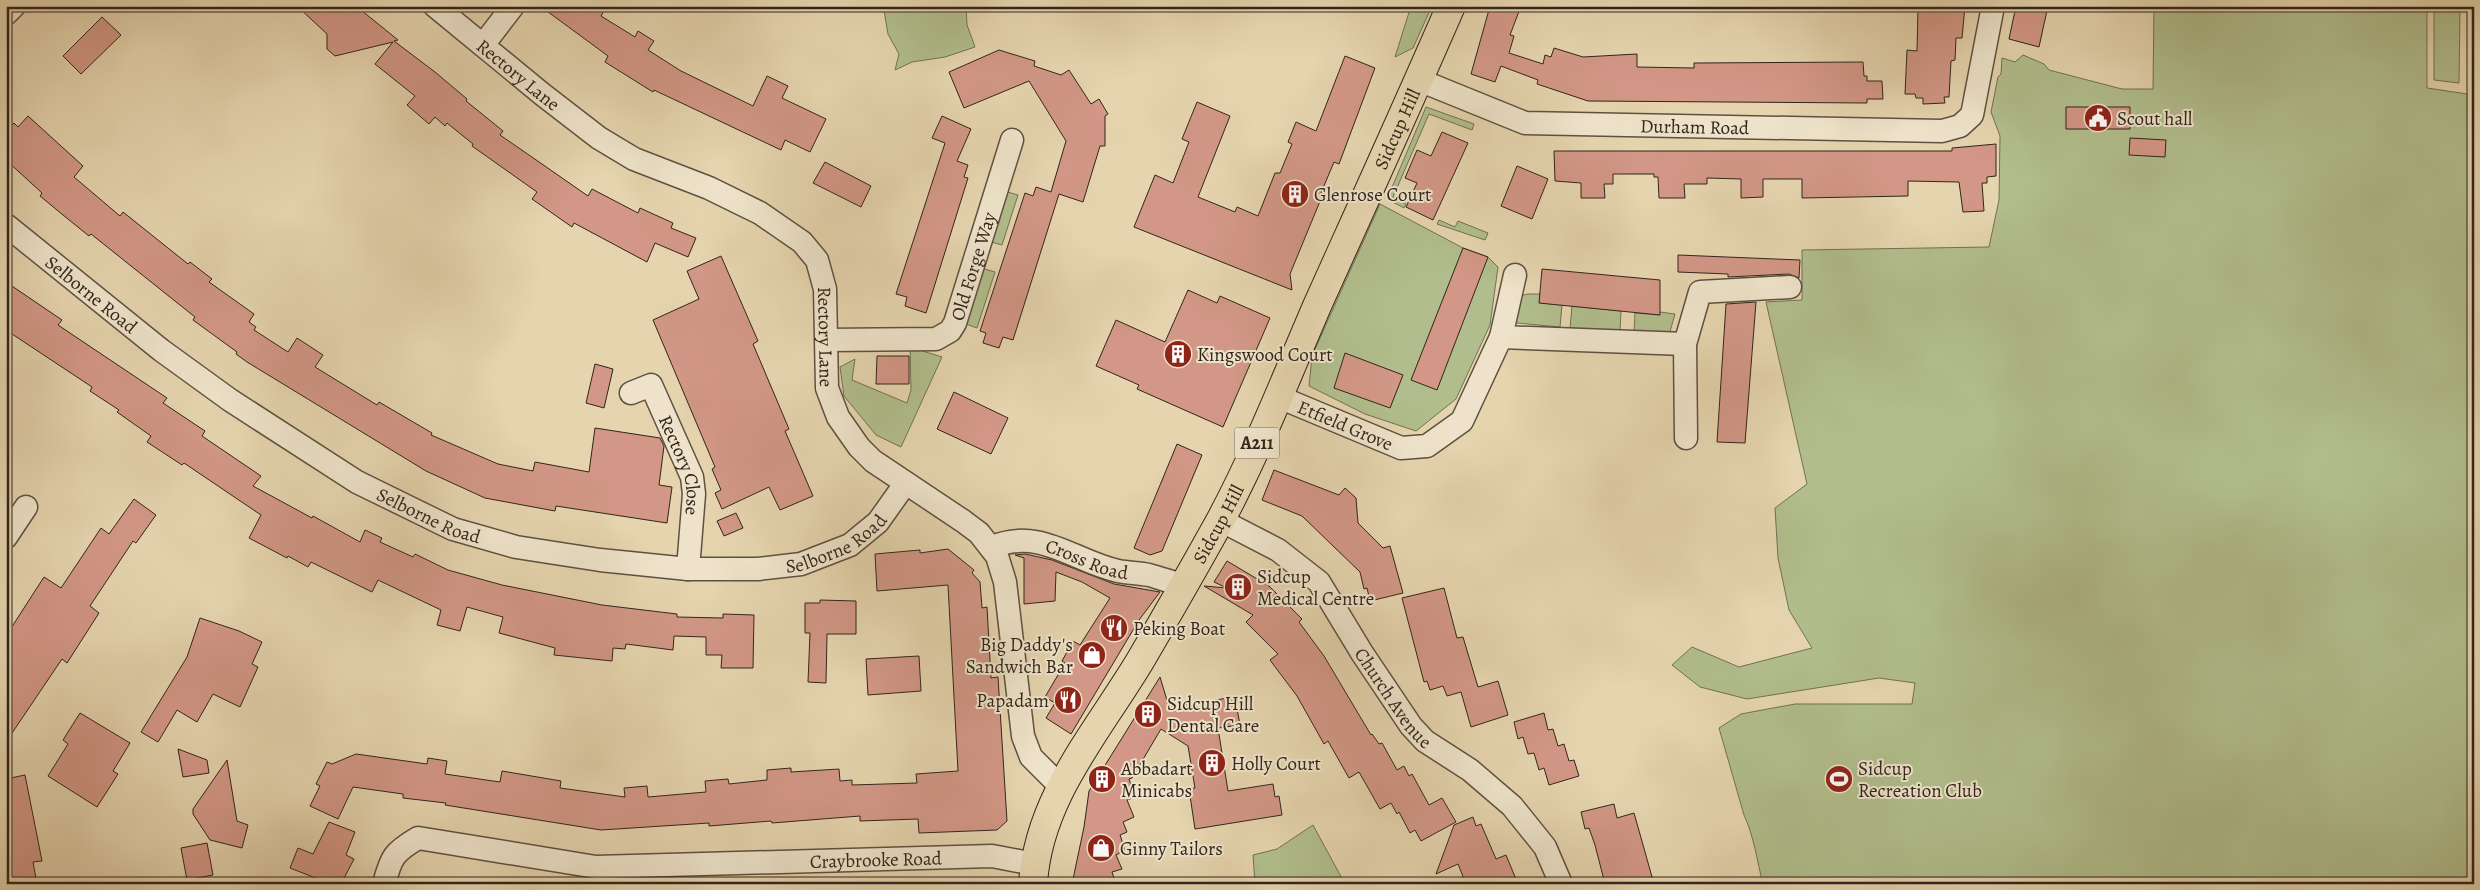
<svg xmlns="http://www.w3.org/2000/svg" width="2480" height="890" viewBox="0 0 2480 890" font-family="Alegreya,serif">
	<rect width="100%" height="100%" fill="#e5d4ae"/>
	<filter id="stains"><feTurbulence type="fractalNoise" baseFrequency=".004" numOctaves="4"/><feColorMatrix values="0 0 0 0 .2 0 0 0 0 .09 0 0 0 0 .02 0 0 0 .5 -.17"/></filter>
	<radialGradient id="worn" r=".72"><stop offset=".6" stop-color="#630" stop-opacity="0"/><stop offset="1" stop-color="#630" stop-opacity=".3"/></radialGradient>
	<path fill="#b1bd8c" stroke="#717154" d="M876 6H966L967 25 975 47 945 57 912 62 895 70 899 54 888 34 884 10Z
		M1411 6H1432L1413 48 1395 57Z
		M2154 6H2427V88L2474 95V884H1763C1757 861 1754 836 1744 815L1719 728 1741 714 1795 704H1912L1915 683 1879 678 1747 699 1700 687 1672 665 1692 647 1739 667 1812 648 1789 610 1778 558 1775 508 1807 484 1766 302 1802 300V250L1989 247 1999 200 2000 136 1991 112 1998 77 2001 74 2002 58 2015 62 2023 55 2044 64 2049 70 2122 89H2153Z
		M2434 6H2460L2459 83 2434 80Z
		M1426 107 1474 124 1472 130 1429 114 1393 197 1406 204 1404 208 1387 199Z
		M1004 191 1018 195 1002 245 988 241Z
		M1380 204 1463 248 1488 257 1498 267 1490 325 1456 399 1416 431 1365 414 1309 386 1312 356Z
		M1439 220 1455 227 1458 221 1488 233 1485 240 1437 224Z
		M981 268 995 272 977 328 963 323Z
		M1528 294H1540V303L1562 305 1560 327 1517 323 1514 317 1519 296Z
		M1572 306 1621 311 1620 331 1570 328Z
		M1660 312 1675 314 1669 335 1634 333 1635 313 1659 315Z
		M910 347 942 357 901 447 876 435 844 396 840 367 855 359 852 380 907 403 911 390Z
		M1313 825 1345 884H1255L1253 855 1277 849Z"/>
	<path fill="#d29786" stroke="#31251b" d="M297 6H356L398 40 394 41 435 72 467 99 466 101 503 131 500 135 542 164 588 196 592 189 638 213 640 208 673 223 671 228 696 238 688 257 655 243 647 262 574 223 572 227 532 199 537 192 472 146 473 144 447 123 445 126 435 117 429 124 407 105 415 96 375 64 393 42 335 56 327 49V34Z
		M540 6H607L601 16 635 37 638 31 654 41 648 50 681 71 753 106 767 76 788 86 782 98 826 119 810 152 785 140 781 150 654 90 653 92 605 62 608 56Z
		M1490 6H1521L1510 35 1514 36 1509 53 1543 64 1545 55 1551 57 1554 48 1583 57 1637 54V67L1694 68V63L1863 62 1864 76H1867V81H1882L1883 99H1867V103L1588 101 1537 84 1538 80 1501 66 1495 82 1471 74Z
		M1965 6 1962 38H1956L1955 60 1951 61 1949 97H1944L1945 103 1923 104V98H1916L1915 94H1905L1907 50 1917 51 1918 7Z
		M2016 6H2048L2039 47 2009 39Z
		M102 17 121 35 81 74 63 56Z
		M999 50 1035 61 1034 66 1061 75 1069 70 1091 104 1099 99 1108 114 1105 116V146H1100L1083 202 1059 194 1013 340 1003 337 999 348 983 343 986 333 980 331 1025 193 1033 196 1036 187 1051 192 1066 141 1029 81 964 108 949 72Z
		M1345 56 1375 68 1339 164 1334 162 1321 193 1323 194 1290 274 1292 290 1134 227 1155 175 1173 183 1189 142 1182 139 1197 102 1230 116 1198 197 1235 212 1237 207 1258 216 1275 173H1280L1292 144 1288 142 1296 122 1316 131Z
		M2066 107H2130V129H2066Z
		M28 116 83 166 74 177 120 216 123 212 188 264 190 262 212 279 209 282 254 314 249 322 256 327 254 330 288 352 297 338 323 355 315 367 377 405 379 402 432 433 431 435 498 464 533 471 535 462 589 472 595 428 660 438 664 446 659 485 672 487 667 523 556 506 555 511 485 498 426 471 247 362 236 354 237 352 193 320 195 317 91 234 89 236 63 215 40 196 42 193 6 160V132L14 123 18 127Z
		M942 116 971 129 957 161 968 165 964 177 968 178 926 313 905 306 907 297 896 294 945 143 932 138Z
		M1442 132 1468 143 1433 220 1406 207 1417 183 1405 178 1417 150 1431 156Z
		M2130 138 2166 140 2165 157 2129 155Z
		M1996 144V176L1987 177V183H1982L1984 211 1963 212 1959 182 1908 181V196L1802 198V179H1763V197L1741 198V179L1707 178V184H1684L1685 198H1659L1658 177H1654V174H1613V184H1604L1605 198H1581V183L1555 181 1554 151H1952V148Z
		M825 162 871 186 861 207 813 183Z
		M1517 166 1548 179 1532 219 1501 206Z
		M1463 248 1488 257 1437 390 1411 380Z
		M1678 255 1800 260 1799 278 1789 274 1728 277V274L1678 272Z
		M721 256 758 341 753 344 789 429 785 431 813 496 780 510 769 487 722 509 715 493 721 490 712 469 715 467 653 320 699 299 687 271Z
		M1542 269 1660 280V315L1539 303Z
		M6 282 62 320 58 325 167 398 163 403 205 431 202 436 261 476 253 486 312 518 313 516 360 542 365 530 382 538 380 542 413 557 415 554 448 570 502 585 602 605 677 614V617L723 618V614L754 615 753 668H721L722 655H706V637L674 636 673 650 626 644 625 649 613 648 612 661 554 655 555 648 499 633 503 617 467 607 460 631 437 625 441 610 378 580 372 592 311 562 308 567 288 556 287 558 249 538 261 515 184 463 182 465 147 442 151 436 117 412 119 410 90 391 92 387 6 330Z
		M1188 290 1217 303 1220 296 1270 318 1223 427 1137 389 1139 385 1096 366 1116 320 1165 342Z
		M1756 302 1745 443 1717 442 1726 304Z
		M1345 353 1403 375 1390 408 1334 388Z
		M877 356H909V384H876Z
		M595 364 613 369 604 408 586 403Z
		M954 392 1008 418 991 454 937 429Z
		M1177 444 1202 455 1162 551 1150 555 1134 548Z
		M1274 470 1339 495 1345 488 1356 498 1358 523 1383 548 1390 546 1403 593 1370 601 1367 588 1364 589 1360 572 1302 516 1262 500Z
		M134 499 156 515 136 543 133 541 90 606 99 613 67 663 62 659 6 742V636L44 577 61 588 101 528 109 534Z
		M736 513 743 528 724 536 717 521Z
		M948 549 974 570 972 573 980 582 982 608 987 607 991 678 998 677 1007 821 997 830 919 833 918 819 860 821V816L772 823 771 821 709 826V823L601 830 445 805 446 803 403 798V794L353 787 338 819 310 806 320 786 316 784 327 762 332 764 356 754 427 764 428 758 447 761 445 774 500 782 502 771 561 781 560 788 625 797 624 788 647 786 648 797 706 792 705 781 728 779 729 784 767 780V770L791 768V772L839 769 840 781 852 780V785L917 783 916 774 958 771 948 585 877 591 875 554 920 550V553Z
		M1025 554 1052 560 1114 584 1160 592 1139 620 1071 734 1046 718 1055 703 1045 697 1065 663 1062 661 1073 641 1080 645 1110 598 1082 582 1056 572 1055 601 1024 604V558L1015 555Z
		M1227 561 1269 586 1302 619 1299 622 1324 656 1371 735 1372 734 1379 744 1382 743 1397 770 1404 766 1409 776 1412 774 1429 805 1442 798 1456 822 1421 841 1415 830 1410 833 1399 812 1397 814 1391 803 1380 809 1359 772 1349 778 1328 741 1324 744 1297 696 1270 660 1278 654 1246 622 1253 615 1204 586 1227 588 1214 582Z
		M1444 588 1457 638 1463 637 1478 687 1498 681 1508 715 1471 727 1461 692 1447 696 1443 686 1430 690 1427 681 1424 682 1402 598Z
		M820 600 856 601V634H827L826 683 808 682 810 633H805V603H820Z
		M200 618 239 631 262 642 252 664 258 667 240 707 213 694 197 722 177 710 158 742 141 732 187 657Z
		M919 656 921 691 868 695 866 659Z
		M1160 677 1169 707 1235 697 1240 725 1218 728 1228 791 1273 784 1275 797 1279 796 1282 815 1195 829 1189 789 1195 788 1188 746 1161 729 1132 778 1129 779 1135 797 1127 800 1134 817 1123 822 1127 832 1120 835 1125 850 1116 855 1122 869 1112 872 1116 884H1072L1084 827 1089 791Z
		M80 713 130 743 113 771 118 774 97 807 48 776 68 744 63 740Z
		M1544 713 1548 730 1553 729 1558 746 1564 744 1569 761 1574 760 1579 776 1549 785 1544 768 1539 770 1534 753 1528 754 1523 737 1518 739 1514 722Z
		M178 749 207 760 209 773 183 777Z
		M227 760 237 821 248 825 242 848 210 840 193 814V809Z
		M25 775 42 861 33 862 37 884H6V779Z
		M1614 804 1617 818 1634 813 1654 884H1605L1595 845 1589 828 1585 829 1581 812Z
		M1473 817 1476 826 1481 824 1496 859 1506 855 1518 884H1466L1458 864 1436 874 1454 825Z
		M329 822 355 832 346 855 354 859 341 884H316L318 879 290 868 298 848 313 854Z
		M207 843 213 875 187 880 181 848Z"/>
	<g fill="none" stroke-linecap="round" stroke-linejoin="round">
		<defs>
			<g id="minor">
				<path id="s1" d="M435 6 542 94 599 138 634 159 709 188 760 213 802 242 817 260 825 289 827 388 838 417 859 447 873 461 963 521 979 533 997 556 1005 582 1023 736 1031 757 1060 786"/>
				<path d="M6 14 14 6"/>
				<path d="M483 45 513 6"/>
				<path id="s2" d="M1419 80 1525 123 1942 131 1960 126 1972 115 1993 6"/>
				<path id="s3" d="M6 225 161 350 230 400 357 482 453 529 516 547 600 560 688 569H758L801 564 850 545 878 522 905 484"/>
				<path d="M1501 337 1685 344"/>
				<path id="s4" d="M827 340 936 339 950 331 955 323 1012 140"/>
				<path id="s5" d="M631 393 651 385 692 477 694 494 688 569"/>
				<path id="s6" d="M1279 397 1401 448 1427 446 1462 421 1501 337 1515 275"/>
				<path d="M1686 438 1685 344 1700 292 1790 287"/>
				<path id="s7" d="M1220 520 1278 550 1319 582 1362 653 1411 726 1425 741 1470 770 1512 806 1545 847 1561 884"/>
				<path d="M6 537 26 507"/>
				<path id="s8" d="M992 547C1041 527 1073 561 1118 571 1128 573 1139 573 1149 575 1160 578 1171 582 1182 585"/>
				<path id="s9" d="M384 884C391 857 394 852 418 838L596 867 992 856 1034 864"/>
			</g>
			<g id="major">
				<path id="s10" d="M1033 884C1038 798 1098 731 1140 661 1167 615 1194 568 1220 521 1257 452 1286 378 1317 306 1362 206 1407 107 1451 6"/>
			</g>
		</defs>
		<use href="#minor" stroke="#5e5140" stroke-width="25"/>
		<use href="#major" stroke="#31251b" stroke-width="30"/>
		<use href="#minor" stroke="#eee3ca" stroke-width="22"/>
		<use href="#major" stroke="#e5d4ae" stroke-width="28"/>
	</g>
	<defs>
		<symbol id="civic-disc" viewBox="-11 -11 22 22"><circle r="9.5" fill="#8f2418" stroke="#eee3ca"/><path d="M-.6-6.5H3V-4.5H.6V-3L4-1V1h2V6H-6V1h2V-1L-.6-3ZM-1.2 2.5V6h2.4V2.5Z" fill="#fff"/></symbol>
		<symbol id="building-disc" viewBox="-11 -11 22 22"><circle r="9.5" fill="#8f2418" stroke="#eee3ca"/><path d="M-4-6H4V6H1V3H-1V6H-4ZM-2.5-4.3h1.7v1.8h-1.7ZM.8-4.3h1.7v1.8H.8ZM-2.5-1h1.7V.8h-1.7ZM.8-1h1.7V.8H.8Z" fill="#fff"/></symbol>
		<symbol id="restaurant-disc" viewBox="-11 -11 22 22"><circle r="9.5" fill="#8f2418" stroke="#eee3ca"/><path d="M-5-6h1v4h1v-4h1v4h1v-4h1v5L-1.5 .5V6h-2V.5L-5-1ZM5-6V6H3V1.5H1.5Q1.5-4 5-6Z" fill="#fff"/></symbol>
		<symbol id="shop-disc" viewBox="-11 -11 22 22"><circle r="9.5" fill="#8f2418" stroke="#eee3ca"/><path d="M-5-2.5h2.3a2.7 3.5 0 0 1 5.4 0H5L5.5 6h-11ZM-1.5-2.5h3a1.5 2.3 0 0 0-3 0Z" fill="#fff"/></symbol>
		<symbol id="stadium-disc" viewBox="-11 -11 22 22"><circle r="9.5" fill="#8f2418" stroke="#eee3ca"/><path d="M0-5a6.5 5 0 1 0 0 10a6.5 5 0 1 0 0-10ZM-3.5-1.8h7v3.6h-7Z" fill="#fff"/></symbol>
	</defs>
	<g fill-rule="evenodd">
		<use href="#civic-disc" x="2082" y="102" width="32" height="32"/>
		<use href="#building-disc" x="1279" y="178" width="32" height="32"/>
		<use href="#building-disc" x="1162" y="338" width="32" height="32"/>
		<use href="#building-disc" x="1222" y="571" width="32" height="32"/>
		<use href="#restaurant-disc" x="1098" y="612" width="32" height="32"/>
		<use href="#shop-disc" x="1076" y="639" width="32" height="32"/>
		<use href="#restaurant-disc" x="1052" y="684" width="32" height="32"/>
		<use href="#building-disc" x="1132" y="698" width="32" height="32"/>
		<use href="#building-disc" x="1196" y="747" width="32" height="32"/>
		<use href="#building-disc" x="1086" y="763" width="32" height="32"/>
		<use href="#stadium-disc" x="1823" y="763" width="32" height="32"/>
		<use href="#shop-disc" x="1085" y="832" width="32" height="32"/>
	</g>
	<g text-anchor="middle" stroke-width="4" stroke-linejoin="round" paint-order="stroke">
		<rect fill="#eee3ca" stroke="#6a5e50" stroke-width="1" x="1234.5" y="427.5" width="45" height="31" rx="4"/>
		<g font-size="18" font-weight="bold" fill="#31251b">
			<text x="1257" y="449">A211</text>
		</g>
		<g font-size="19" fill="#31251b" stroke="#eee3ca">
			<text dy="7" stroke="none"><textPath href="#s1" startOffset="108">Rectory Lane</textPath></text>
			<text dy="7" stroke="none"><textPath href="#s2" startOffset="284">Durham Road</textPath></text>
			<text dy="7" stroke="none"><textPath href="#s10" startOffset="842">Sidcup Hill</textPath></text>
			<text dy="7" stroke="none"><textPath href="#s4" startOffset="194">Old Forge Way</textPath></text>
			<text dy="7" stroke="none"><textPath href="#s3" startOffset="110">Selborne Road</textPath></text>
			<text dy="7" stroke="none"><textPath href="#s1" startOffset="541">Rectory Lane</textPath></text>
			<text dy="7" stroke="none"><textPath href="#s6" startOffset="72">Etfield Grove</textPath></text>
			<text dy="7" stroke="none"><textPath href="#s5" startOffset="108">Rectory Close</textPath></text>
			<text dy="7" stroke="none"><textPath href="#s3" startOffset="515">Selborne Road</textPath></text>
			<text dy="7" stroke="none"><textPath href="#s10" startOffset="408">Sidcup Hill</textPath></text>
			<text dy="7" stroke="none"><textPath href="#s3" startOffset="935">Selborne Road</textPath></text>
			<text dy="7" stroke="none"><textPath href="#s8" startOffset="99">Cross Road</textPath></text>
			<text dy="7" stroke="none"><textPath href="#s7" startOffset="255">Church Avenue</textPath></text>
			<text dy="7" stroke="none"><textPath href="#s9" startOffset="520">Craybrooke Road</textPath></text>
		</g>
		<g font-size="19" fill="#31251b" stroke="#eee3ca" text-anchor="start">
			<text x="2117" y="125">Scout hall</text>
			<text x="1314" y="201">Glenrose Court</text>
			<text x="1197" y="361">Kingswood Court</text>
			<text x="1257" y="583">Sidcup<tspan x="1257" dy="22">Medical Centre</tspan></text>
			<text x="1133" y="635">Peking Boat</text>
			<text x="1073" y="651" text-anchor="end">Big Daddy's<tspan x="1073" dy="22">Sandwich Bar</tspan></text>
			<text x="1049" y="707" text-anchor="end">Papadam</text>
			<text x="1167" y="710">Sidcup Hill<tspan x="1167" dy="22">Dental Care</tspan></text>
			<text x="1231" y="770">Holly Court</text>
			<text x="1121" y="775">Abbadart<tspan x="1121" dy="22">Minicabs</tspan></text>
			<text x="1858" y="775">Sidcup<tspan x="1858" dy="22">Recreation Club</tspan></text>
			<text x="1120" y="855">Ginny Tailors</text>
		</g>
	</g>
	<rect width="2480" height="890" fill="none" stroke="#e5d4ae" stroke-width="25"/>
	<rect x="8" y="8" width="2465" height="875" fill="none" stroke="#31251b" stroke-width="2.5"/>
	<rect x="12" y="12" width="2455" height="865" fill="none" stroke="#31251b"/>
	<rect width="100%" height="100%" filter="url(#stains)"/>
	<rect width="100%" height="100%" fill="url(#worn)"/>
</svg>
